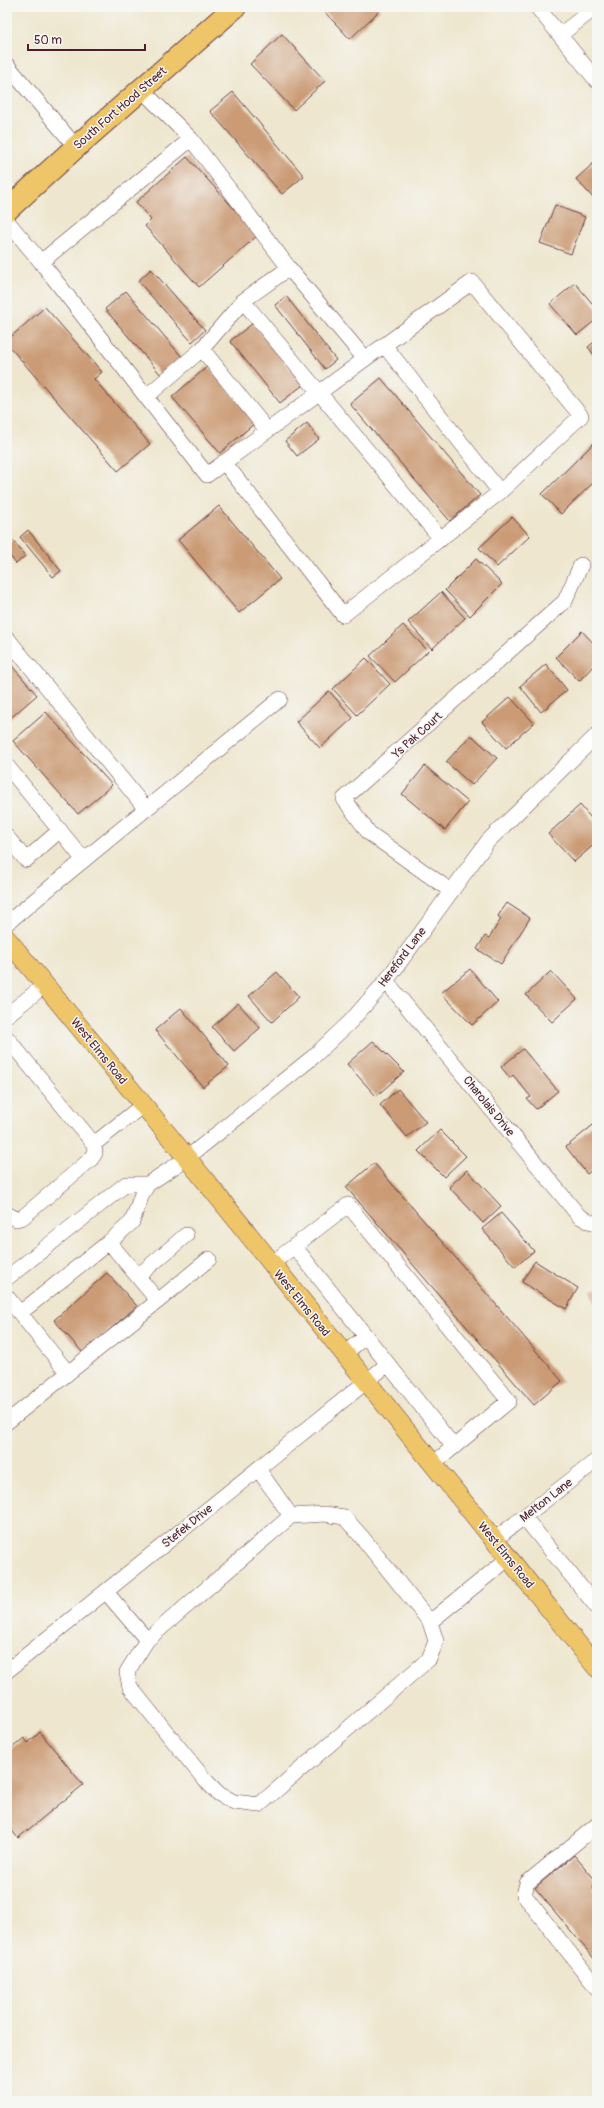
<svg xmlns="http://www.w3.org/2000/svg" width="604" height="2108" viewBox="0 0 604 2108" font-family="Pangolin,sans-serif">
	<rect width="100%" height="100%" fill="#f6f6f2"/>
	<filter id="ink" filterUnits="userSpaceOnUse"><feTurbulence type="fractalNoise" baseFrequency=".025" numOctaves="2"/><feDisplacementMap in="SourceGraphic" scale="8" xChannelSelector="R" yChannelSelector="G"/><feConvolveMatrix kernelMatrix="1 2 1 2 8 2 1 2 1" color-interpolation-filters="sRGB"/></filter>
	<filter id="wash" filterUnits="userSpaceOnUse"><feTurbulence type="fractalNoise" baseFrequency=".012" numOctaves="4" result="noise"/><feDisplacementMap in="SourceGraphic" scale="16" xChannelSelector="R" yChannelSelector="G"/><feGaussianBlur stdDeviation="0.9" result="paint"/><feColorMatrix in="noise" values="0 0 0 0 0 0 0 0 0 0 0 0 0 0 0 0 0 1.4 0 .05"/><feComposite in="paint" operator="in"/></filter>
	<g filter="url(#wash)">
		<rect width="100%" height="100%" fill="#eee6ce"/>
		<g id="blocks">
			<path fill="#cb9b76" d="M320 7H377L380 10 350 39Z
				M282 34 325 81 294 110 250 64Z
				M233 92 304 176 282 194 210 111Z
				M187 157 258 235 199 287 145 226 151 220 136 202Z
				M597 160V202L576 179Z
				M555 205 585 217 571 254 540 243Z
				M151 269 205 330 192 342 138 281Z
				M575 283 597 309V319L577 335 550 304Z
				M126 291 182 357 161 375 105 309Z
				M286 296 336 360 325 369 275 305Z
				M45 307 102 372 94 379 150 444 118 471 7 344V340Z
				M253 323 303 385 280 403 230 341Z
				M597 340V359L588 347Z
				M208 366 256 422 220 453 172 397Z
				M381 378 480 495 450 521 350 404Z
				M307 423 319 439 297 456 285 441Z
				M597 440V479L561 514 542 494Z
				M219 506 280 579 239 613 178 540Z
				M512 517 530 536 497 567 479 548Z
				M28 530 61 571 53 577 20 537Z
				M13 540 25 556 16 564 7 552V545Z
				M476 559 502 584 470 616 445 590Z
				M441 592 465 618 432 649 408 622Z
				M403 625 428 651 395 682 370 656Z
				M582 631 597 647V662L579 681 556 657Z
				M366 658 390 684 357 715 333 689Z
				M7 660 37 695 7 721Z
				M546 664 567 690 541 712 520 686Z
				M329 691 353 718 320 748 296 722Z
				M510 697 534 723 506 748 482 722Z
				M46 712 112 785 78 814 13 741Z
				M471 735 497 758 472 785 446 762Z
				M425 766 468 802 445 830 402 794Z
				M580 805 597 825V842L574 862 548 834Z
				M507 903 530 918 501 964 477 949 485 936 489 938 501 919 498 916Z
				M470 969 498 1002 472 1025 441 993Z
				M551 971 577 999 552 1022 526 995Z
				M277 972 299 997 272 1022 249 996Z
				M238 1003 260 1028 234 1051 212 1027Z
				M181 1008 229 1066 203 1087 155 1030Z
				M373 1041 404 1072 376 1096 347 1064Z
				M523 1049 558 1091 536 1109 527 1099 531 1097 513 1075 510 1078 501 1067Z
				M398 1089 426 1122 407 1137 380 1105Z
				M593 1125 597 1130V1166L587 1174 566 1147Z
				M440 1130 466 1156 444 1177 418 1151Z
				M374 1163 562 1381 534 1405 346 1187Z
				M467 1170 501 1206 483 1223 449 1187Z
				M501 1213 534 1251 515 1267 482 1229Z
				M535 1261 578 1288 566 1309 522 1282Z
				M107 1273 137 1306 83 1353 54 1320Z
				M597 1288V1308L591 1290Z
				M40 1732 83 1785 18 1838 7 1825V1752L24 1738 28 1743Z
				M574 1855 597 1882 593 1888 597 1893V1962L535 1888Z"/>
		</g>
	</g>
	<g filter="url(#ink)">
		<use href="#blocks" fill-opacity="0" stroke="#633d43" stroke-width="1"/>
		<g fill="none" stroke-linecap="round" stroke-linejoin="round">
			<defs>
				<path id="minor" d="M537 7 597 81
					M560 35 596 7
					M7 65 76 147
					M7 221 41 262 207 475 365 359 289 268 191 139 142 90
					M41 262 191 139
					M243 301 441 539
					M202 349 267 430
					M365 359 472 282 581 416 500 492 384 345
					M146 397 202 349 243 301 289 268
					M224 462 343 615 500 492
					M7 638 146 809
					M7 766 84 860
					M7 837 26 860 60 830
					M451 891 369 833 344 799 565 601 581 565
					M7 923 280 699
					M386 981 579 1216 588 1221 597 1223
					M7 1015 45 985
					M7 1038 94 1144
					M7 1214 16 1219 23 1217 91 1159 95 1153 94 1144 143 1105
					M294 1246 454 1447
					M271 1264 348 1205 509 1401 433 1464
					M138 1276 186 1235
					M7 1278 126 1184H148
					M7 1297 68 1373
					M158 1301 209 1259
					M20 1313 109 1242
					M344 1354 366 1336
					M7 1422 158 1301 109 1242 132 1222 142 1194 148 1184 187 1158 313 1057 350 1022 386 981 488 841 597 735
					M291 1516 325 1514 344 1517 361 1536 430 1622
					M524 1517 597 1607
					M494 1540 597 1460
					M106 1592 147 1640 127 1672 130 1687 205 1780 219 1794 234 1802 259 1805 429 1659 436 1641 430 1622 509 1558
					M147 1640 291 1516 258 1469
					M7 1671 388 1364
					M597 1825 527 1883 524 1895 597 1988"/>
				<path id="major" d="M7 939 187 1158 597 1668"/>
				<path id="highway" d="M7 210 76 147 235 7"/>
			</defs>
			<use href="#minor" stroke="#633d43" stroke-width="16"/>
			<use href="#major" stroke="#633d43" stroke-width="20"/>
			<use href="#highway" stroke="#633d43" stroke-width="24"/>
			<use href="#minor" stroke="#fff" stroke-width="15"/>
			<use href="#major" stroke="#eec569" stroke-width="19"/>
			<use href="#highway" stroke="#eec569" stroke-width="22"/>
		</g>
	</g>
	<g text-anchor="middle" stroke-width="3" stroke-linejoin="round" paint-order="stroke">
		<g font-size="12" fill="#4a1f2b" stroke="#f6f6f2">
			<text transform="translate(120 108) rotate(-41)" y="4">South Fort Hood Street</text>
			<text transform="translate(417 735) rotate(-42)" y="4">Ys Pak Court</text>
			<text transform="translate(402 957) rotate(-53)" y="4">Hereford Lane</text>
			<text transform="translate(99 1051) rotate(51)" y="4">West Elms Road</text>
			<text transform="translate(489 1106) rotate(51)" y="4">Charolais Drive</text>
			<text transform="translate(302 1303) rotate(51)" y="4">West Elms Road</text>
			<text transform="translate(546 1500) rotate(-38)" y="4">Melton Lane</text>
			<text transform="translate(187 1526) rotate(-39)" y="4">Stefek Drive</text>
			<text transform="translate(506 1555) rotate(51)" y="4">West Elms Road</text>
		</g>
	</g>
	<rect width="604" height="2108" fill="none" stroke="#f6f6f2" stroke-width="24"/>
	<path d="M28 44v6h117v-6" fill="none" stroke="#4a1f2b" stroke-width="2"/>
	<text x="34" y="44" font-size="12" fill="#4a1f2b" stroke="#f6f6f2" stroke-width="3" paint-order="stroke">50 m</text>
</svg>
